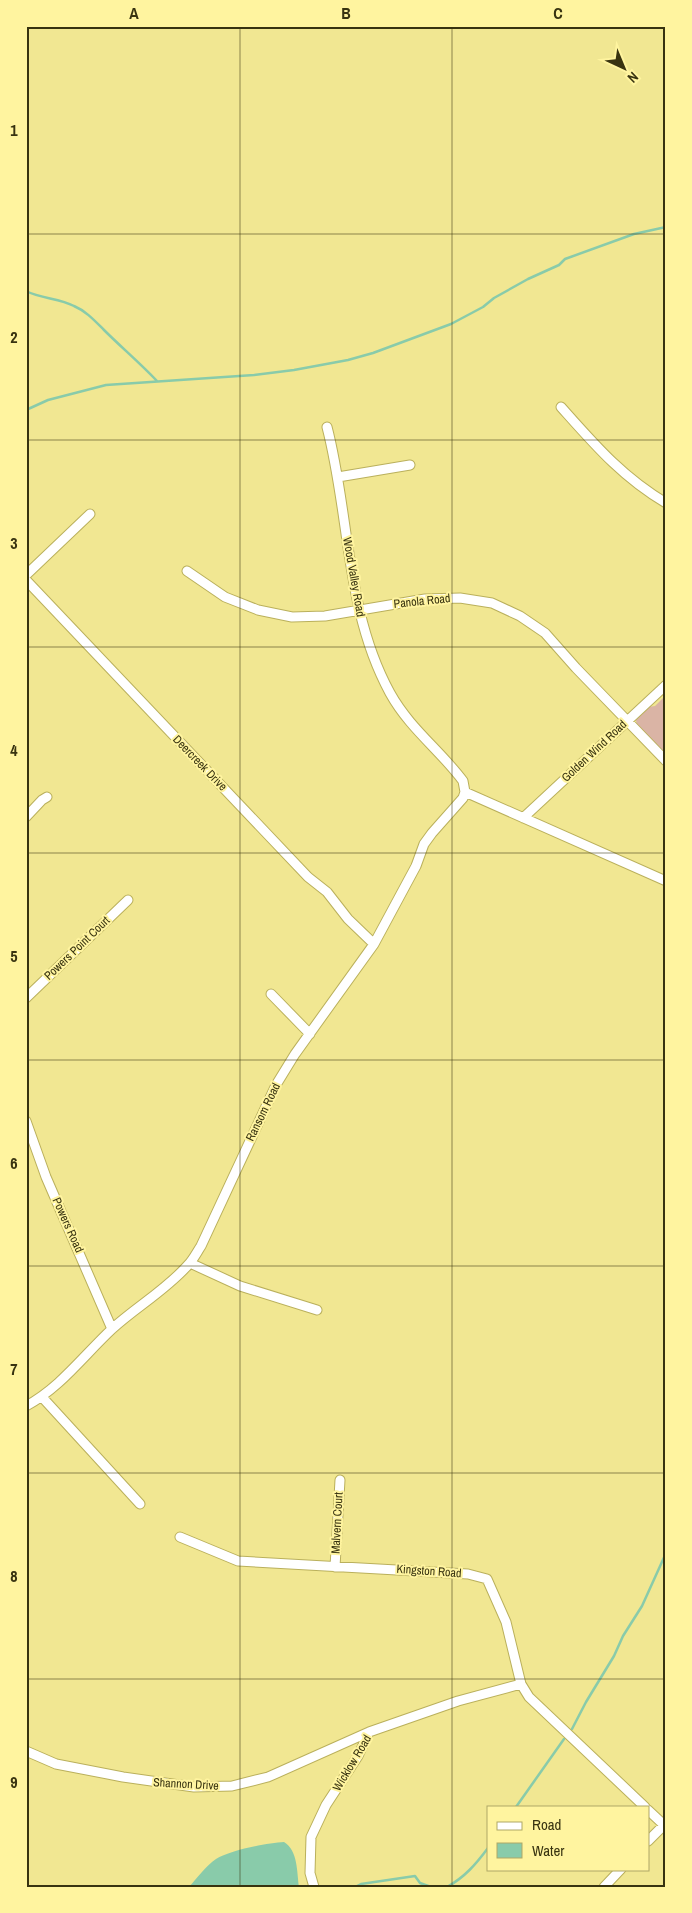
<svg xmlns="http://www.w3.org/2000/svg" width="692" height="1913" viewBox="0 0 692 1913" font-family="'Archivo Narrow',sans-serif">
	<rect width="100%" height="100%" fill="#f1e792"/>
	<path fill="#dab4a5" d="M666 695V755L637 726 636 720 641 713 648 707 655 706Z"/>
	<path fill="#89cbaa" d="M284 1842C298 1850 297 1873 299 1887H189C197 1878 206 1866 216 1859 230 1850 267 1843 284 1842Z"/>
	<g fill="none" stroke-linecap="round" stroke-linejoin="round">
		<path stroke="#89cbaa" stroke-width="2.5" d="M26 291C42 299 59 298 74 306 86 311 95 321 104 330 121 347 140 363 157 381
			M26 410 48 400 106 385 254 375 294 370 348 360 373 353 451 324 483 307 494 298 528 279 559 265 565 259 634 234 666 227
			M572 1729 586 1702 614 1656 623 1636 642 1606 666 1553
			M516 1807 564 1739
			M355 1887 361 1884 415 1876 420 1883 431 1887
			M447 1887C465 1877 476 1864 488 1848"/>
		<defs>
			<path id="minor" d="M561 407C594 444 622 477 666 503
				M338 477 410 465
				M187 571 225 597 258 610 292 617 325 616 425 599 460 598 492 603 520 616 545 633 576 668 666 761
				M26 575 90 514
				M26 580 308 877 327 892 348 919 374 944
				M465 792 666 881
				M26 817 42 800 47 797
				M523 818 666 685
				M271 994 310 1034
				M26 998 128 900
				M26 1121 46 1177 112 1329
				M190 1263 240 1286 317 1310
				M42 1397 140 1504
				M26 1406C60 1388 84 1355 112 1329 136 1307 166 1290 188 1265 193 1260 197 1252 201 1246L276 1085 295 1054 374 944 416 866 424 844 432 833 463 798 465 792 463 781C440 750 410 729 390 693 345 611 350 515 327 427
				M180 1537 238 1561 468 1574 487 1579 506 1622 521 1684 529 1697 645 1807
				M335 1567 340 1480
				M26 1751 56 1764 123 1777 194 1787 232 1786 268 1777 369 1732
				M648 1810 664 1825
				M648 1841 666 1823
				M314 1887 310 1873 311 1837 326 1805 358 1756 369 1732 458 1701 521 1684
				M604 1887 621 1869"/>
		</defs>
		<use href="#minor" stroke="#bab05c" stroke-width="11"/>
		<use href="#minor" stroke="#fff" stroke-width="9"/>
	</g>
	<path fill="none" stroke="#383310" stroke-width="1" stroke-opacity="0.55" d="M240 26V1887M452 26V1887M26 234H666M26 440H666M26 647H666M26 853H666M26 1060H666M26 1266H666M26 1473H666M26 1679H666"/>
	<g text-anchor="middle" stroke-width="4" stroke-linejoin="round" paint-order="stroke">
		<g font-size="12" fill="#383310" stroke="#fff49f">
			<text transform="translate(354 577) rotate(80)" y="4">Wood Valley Road</text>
			<text transform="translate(422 601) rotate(-6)" y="4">Panola Road</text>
			<text transform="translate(594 751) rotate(-43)" y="4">Golden Wind Road</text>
			<text transform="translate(200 763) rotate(46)" y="4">Deercreek Drive</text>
			<text transform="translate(77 948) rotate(-44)" y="4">Powers Point Court</text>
			<text transform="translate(263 1112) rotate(-64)" y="4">Ransom Road</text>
			<text transform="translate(68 1225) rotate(66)" y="4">Powers Road</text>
			<text transform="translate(337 1523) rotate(-87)" y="4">Malvern Court</text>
			<text transform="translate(429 1571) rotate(4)" y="4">Kingston Road</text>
			<text transform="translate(352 1763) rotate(-59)" y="4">Wicklow Road</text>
			<text transform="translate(186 1784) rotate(3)" y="4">Shannon Drive</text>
		</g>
	</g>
	<rect width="692" height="1913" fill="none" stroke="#fff49f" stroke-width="55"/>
	<rect x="487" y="1806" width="162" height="65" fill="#fff49f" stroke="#afa766"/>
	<rect x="497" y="1822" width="25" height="8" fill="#ffffff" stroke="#afa766"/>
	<text x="532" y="1830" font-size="15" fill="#383310">Road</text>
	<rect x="497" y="1843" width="25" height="15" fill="#89cbaa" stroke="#afa766"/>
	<text x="532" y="1856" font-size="15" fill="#383310">Water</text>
	<g transform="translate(624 68) rotate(136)" stroke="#fff49f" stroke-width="4" paint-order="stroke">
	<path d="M0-4L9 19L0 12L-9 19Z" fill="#383310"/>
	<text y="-8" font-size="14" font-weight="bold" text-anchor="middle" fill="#383310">N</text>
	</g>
	<rect x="28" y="28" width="636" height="1858" fill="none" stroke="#383310" stroke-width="2"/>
	<g font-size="16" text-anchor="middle" font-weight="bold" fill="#383310">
		<text x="134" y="19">A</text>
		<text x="346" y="19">B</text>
		<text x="558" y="19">C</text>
		<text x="14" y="136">1</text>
		<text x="14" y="343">2</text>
		<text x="14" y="549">3</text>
		<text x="14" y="756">4</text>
		<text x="14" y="962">5</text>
		<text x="14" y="1169">6</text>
		<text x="14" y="1375">7</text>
		<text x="14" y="1582">8</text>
		<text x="14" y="1788">9</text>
	</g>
</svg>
